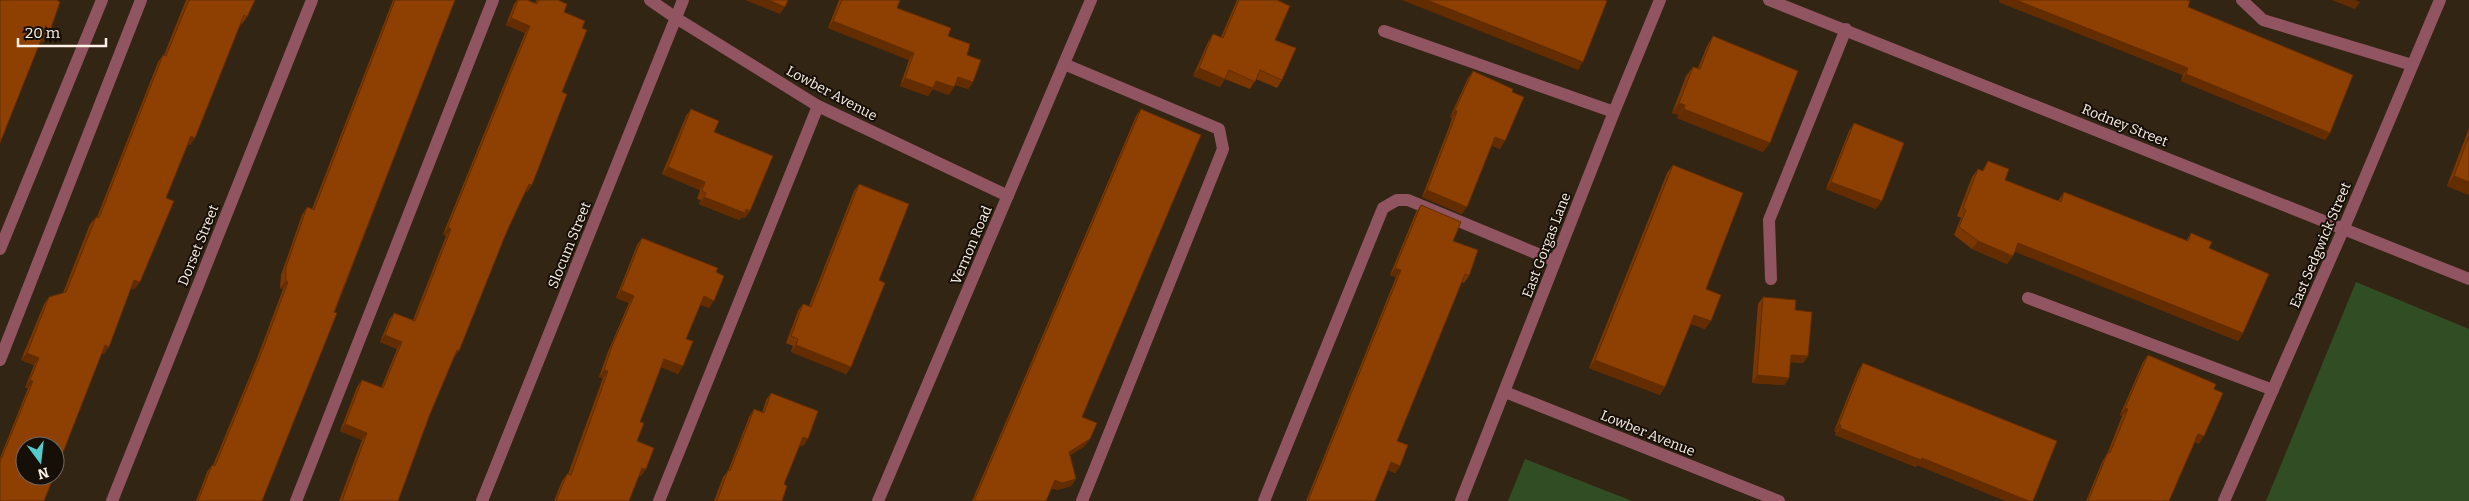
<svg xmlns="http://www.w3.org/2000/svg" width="2469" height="501" viewBox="0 0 2469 501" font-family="Bitter,serif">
	<rect width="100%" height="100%" fill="#332514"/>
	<path fill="#314d23" d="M2356 282 2469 329V501H2266Z
		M1525 459 1632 501H1508Z"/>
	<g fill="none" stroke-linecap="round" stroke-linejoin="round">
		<path stroke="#915461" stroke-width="12" d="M2242 0 2263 20 2412 65
			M1384 31 1614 112
			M1064 64 1219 129 1223 149 1082 501
			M0 249 102 0
			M1771 279 1769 220 1846 29
			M2028 298 2273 390
			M0 360 141 0
			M296 501 493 0
			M659 501 818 106
			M1264 501 1383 208 1397 200H1408L1555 261"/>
		<path stroke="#915461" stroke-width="12" d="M650 0 676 18 818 106 1008 196
			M1769 0 2469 279
			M1505 392 1779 501
			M112 501 312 0
			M482 501 683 0
			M878 501 1091 0
			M1461 501 1614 112 1660 0
			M2224 501 2343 230 2440 0"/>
	</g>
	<path fill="#7a3702" d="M186 0H255L247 17 242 24 240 23 195 138 190 145 188 144 166 198 140 282 134 289 131 288 104 354 102 353 0 501V458L28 388H25L34 365 21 360 44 304 49 297 63 293 90 224 96 217H97L158 62 163 55H164Z
		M393 0H455L262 501H196L207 472 212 465H213L256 361 283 289 280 288 281 275 302 215 307 207 312 209Z
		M517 0H527L535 3 537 0H558L564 12 582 28 532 185 527 192 525 191 507 231 453 358 430 414 398 501H339L362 440 340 431 357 387 362 380 381 388 397 349 380 342 389 320 394 313 413 320 446 236 443 234 525 33 506 25 514 4Z
		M839 0H900L897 8 948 36 967 55 973 82 968 89 955 85 949 95 933 89 928 96 900 86 909 60 828 28Z
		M1237 0H1277L1275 40 1282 80 1277 88 1256 79 1250 89 1225 79 1220 87 1193 76 1208 42 1213 34 1221 37Z
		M2000 0H2187L2188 7 2330 133 2325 140 2181 81 2183 75 1999 2Z
		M1713 36 1763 152 1677 118 1679 115 1672 113 1686 76 1693 67 1698 68 1707 46Z
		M1473 71 1512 92 1500 149 1492 145 1462 214 1422 197 1449 127 1452 118 1450 117 1468 78Z
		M691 109 714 132 750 211 745 218 742 217 739 220 699 204 701 200 697 199 700 190 662 174 686 116Z
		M1141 109 1082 417 1085 446 1070 455 1076 479 1071 486 1057 490 1051 488 1046 501H972L1136 116Z
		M1854 123 1876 209 1826 189 1849 131Z
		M2469 128V195L2447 186Z
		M1988 161 2005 180 2058 201 2064 192 2186 241 2191 233 2209 248 2243 333 2238 341 2015 251 2007 264 1972 249 1954 235 1961 218 1957 216 1972 177 1978 169 1982 171Z
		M1673 165 1705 329 1691 324 1660 395 1589 368 1667 173Z
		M859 184 879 280 851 367 846 374 791 352 793 346 786 343 798 311 803 304 809 306 854 191Z
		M1421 205 1469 276 1464 283 1462 282 1397 441 1400 466 1395 473 1388 470 1375 501H1306L1396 277 1390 275 1416 212Z
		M642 238 716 272 709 308 700 304 686 339 678 374 661 367 640 422 637 441 646 469 641 476H639L629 501H554L562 481 567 474H568L603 378 599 377 607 354 629 303 616 298 637 245Z
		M1763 297 1795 310 1808 356 1803 363 1790 362 1789 378 1784 385 1752 383 1758 304Z
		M2148 355 2214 389 2199 444 2195 442 2169 501H2086L2103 460 2108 452 2122 416 2120 415 2143 362Z
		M1863 363 2033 501H2006L1917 465 1916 467 1835 435 1836 432 1834 431 1858 371Z
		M771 393 803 446 799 445 784 484 782 501H714L723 477 728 471 749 417 754 409 762 413 766 400Z"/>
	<path fill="#632d01" d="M745 0H768L785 7 780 14Z
		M1402 0H1427L1583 62 1578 70Z
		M2000 0H2016L2188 68 2183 75 1999 2Z
		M2332 0H2355L2360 2 2355 9Z
		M511 18 530 26 525 33 506 25Z
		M833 21 914 53 909 60 828 28Z
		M43 35 48 37 42 44 38 42Z
		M1199 68 1225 79 1220 87 1193 76Z
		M2186 74 2330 133 2325 140 2181 81Z
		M958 77 973 82 968 89 953 84Z
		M905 78 936 81 954 87 949 95 933 89 928 96 900 86Z
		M1679 103 1685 105 1679 115 1672 113Z
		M1684 109 1770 143 1763 152 1677 118Z
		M1455 110 1457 111 1452 118 1450 117Z
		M191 136 195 138 190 145 186 144Z
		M1495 137 1505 141 1500 149 1490 145Z
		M668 167 705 182 700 190 662 174Z
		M2454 176 2469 182V195L2447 186Z
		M1831 182 1882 201 1876 209 1826 189Z
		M529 184 532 185 527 192 524 191Z
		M1427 190 1467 207 1462 214 1422 197Z
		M704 197 746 209 750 211 745 218 742 217 739 220 699 204Z
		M448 227 451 229 446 236 443 234Z
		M1978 241 2013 256 2007 264 1972 249Z
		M2018 243 2243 333 2238 341 2013 251Z
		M1395 268 1401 270 1396 277 1390 275Z
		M134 280 140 282 134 289 129 287Z
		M286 281 288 282 283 289 280 288Z
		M621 290 634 296 629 303 616 298Z
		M704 296 714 301 709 308 698 304Z
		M1694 315 1711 321 1705 329 1689 323Z
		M385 335 402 342 397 349 380 342Z
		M105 345 109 347 104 354 100 352Z
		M796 345 851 367 846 374 791 352Z
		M457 350 459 351 454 358 452 357Z
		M27 353 39 358 34 365 21 360Z
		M1791 355 1808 356 1803 363 1786 362Z
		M664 359 683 366 678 374 659 366Z
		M1595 360 1665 387 1660 395 1589 368Z
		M604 370 608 371 603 378 599 377Z
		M1757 375 1789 378 1784 385 1752 383Z
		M30 380 33 381 28 388H25Z
		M2125 408 2128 409 2122 416 2120 415Z
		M345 424 367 433 362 440 340 431Z
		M1839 424 1841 425 1836 432 1834 431Z
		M1840 428 1922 458 2029 501H2006L1917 465 1916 467 1835 435Z
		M2198 434 2204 436 2199 444 2193 441Z
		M803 437 808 439 803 446 797 444Z
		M1090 439 1085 446 1064 459 1069 452Z
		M1391 462 1400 466 1395 473 1386 469Z
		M642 468 646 469 641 476 637 475Z
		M1076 479 1071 486 1057 490 1050 488 1055 480Z"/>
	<path fill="#8e4002" stroke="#632d01" d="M0 0H57L60 2 48 37 43 35 0 143Z
		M189 0H255L247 17 244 15 195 138 191 136 166 198 174 201 140 282 134 280 109 347 105 345 55 473V446H25V476H54L44 501H0V462L33 381 30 380 39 358 27 353 49 297 66 292 96 217 99 218 163 55 166 56Z
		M395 0H455L334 312 337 313 262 501H198L212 465 215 466 261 354 288 282 286 281V267L307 207 314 210Z
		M518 0H527L537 4 539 0H558L567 4 564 12 585 21 582 28 587 30 562 92 567 94 532 185 529 184 507 231 459 351 457 350 430 414 398 501H342L367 433 345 424 362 380 383 388 402 342 385 335 394 313 415 321 451 229 448 227 530 26 511 18Z
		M768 0H788L785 7Z
		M842 0H900L897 8 951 28 948 36 970 44 967 55 981 60 973 82 958 77 954 87 936 81 933 88 905 78 914 53 833 21Z
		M1239 0H1277L1290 6 1275 40 1296 48 1282 80 1260 70 1255 82 1229 70 1225 79 1199 68 1213 34 1223 38Z
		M1427 0H1604L1607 1 1583 62Z
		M2016 0H2187L2190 1 2188 7 2353 75 2330 133 2186 74 2188 68Z
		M1713 36 1798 71 1770 143 1684 109 1685 105 1679 103 1693 67 1700 69Z
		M1473 71 1513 89 1512 92 1524 97 1505 141 1495 137 1467 207 1427 190 1454 120 1457 111 1455 110Z
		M691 109 719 121 714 132 773 156 750 211 746 209 745 213 704 197 706 193 702 191 705 182 668 167Z
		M1141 109 1201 135 1082 417 1097 423 1090 439 1069 452 1076 479 1062 483 1055 480 1046 501H974Z
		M1854 123 1904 143 1882 201 1831 182Z
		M2469 136V182L2454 176Z
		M1988 161 2009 169 2005 180 2061 202 2064 192 2188 241 2191 233 2212 242 2209 248 2269 274 2243 333 2018 243 2013 256 1978 241 1959 227 1966 210 1963 208 1978 169 1983 171Z
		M1673 165 1743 193 1706 289 1721 295 1711 321 1694 315 1665 387 1595 360Z
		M859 184 909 204 879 280 885 283 851 367 796 345 798 339 791 336 803 304 811 307Z
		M1421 205 1461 222 1453 241 1478 250 1469 276 1465 274 1397 441 1408 445 1400 466 1391 462 1375 501H1308L1401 270 1395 268Z
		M642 238 718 268 716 272 724 276 714 301 704 296 686 339 693 341 683 366 664 359 640 422 644 423 637 441 654 448 646 469 642 468 629 501H556L567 474 571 475 608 371 604 370 612 346 634 296 621 290Z
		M1763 297 1796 300 1795 310 1812 312 1808 356 1791 355 1789 378 1757 375Z
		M2148 355 2216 384 2214 389 2223 393 2204 436 2198 434 2169 501H2088L2108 452 2110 453 2128 409 2125 408Z
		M1863 363 2057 441 2033 501H2029L1922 458 1921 460 1840 428 1841 425 1839 424Z
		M771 393 818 411 808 439 803 437 784 484 787 486 782 501H717L728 470 730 471 754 409 764 413Z"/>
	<g text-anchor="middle" stroke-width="4" stroke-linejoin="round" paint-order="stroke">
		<g font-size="14" fill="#fcf2e7" stroke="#160f08">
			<text transform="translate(832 93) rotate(28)" y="5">Lowber Avenue</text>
			<text transform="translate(2125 125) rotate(22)" y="5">Rodney Street</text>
			<text transform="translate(198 245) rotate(-68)" y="5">Dorset Street</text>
			<text transform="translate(569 245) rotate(-68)" y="5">Slocum Street</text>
			<text transform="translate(971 245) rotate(-67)" y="5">Vernon Road</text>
			<text transform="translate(1546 245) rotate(-69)" y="5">East Gorgas Lane</text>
			<text transform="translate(2320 245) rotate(-67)" y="5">East Sedgwick Street</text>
			<text transform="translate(1648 433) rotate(22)" y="5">Lowber Avenue</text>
		</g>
	</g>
	<g transform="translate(40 461) rotate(165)"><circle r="24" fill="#160f08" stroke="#726a61"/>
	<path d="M0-4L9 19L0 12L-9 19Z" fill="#53cdcb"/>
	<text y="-8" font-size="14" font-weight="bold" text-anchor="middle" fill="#fcf2e7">N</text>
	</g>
	<path d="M18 38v8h88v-8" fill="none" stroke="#fcf2e7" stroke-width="2.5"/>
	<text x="25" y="38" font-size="15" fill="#fcf2e7" stroke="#160f08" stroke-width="4" paint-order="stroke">20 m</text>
</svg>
